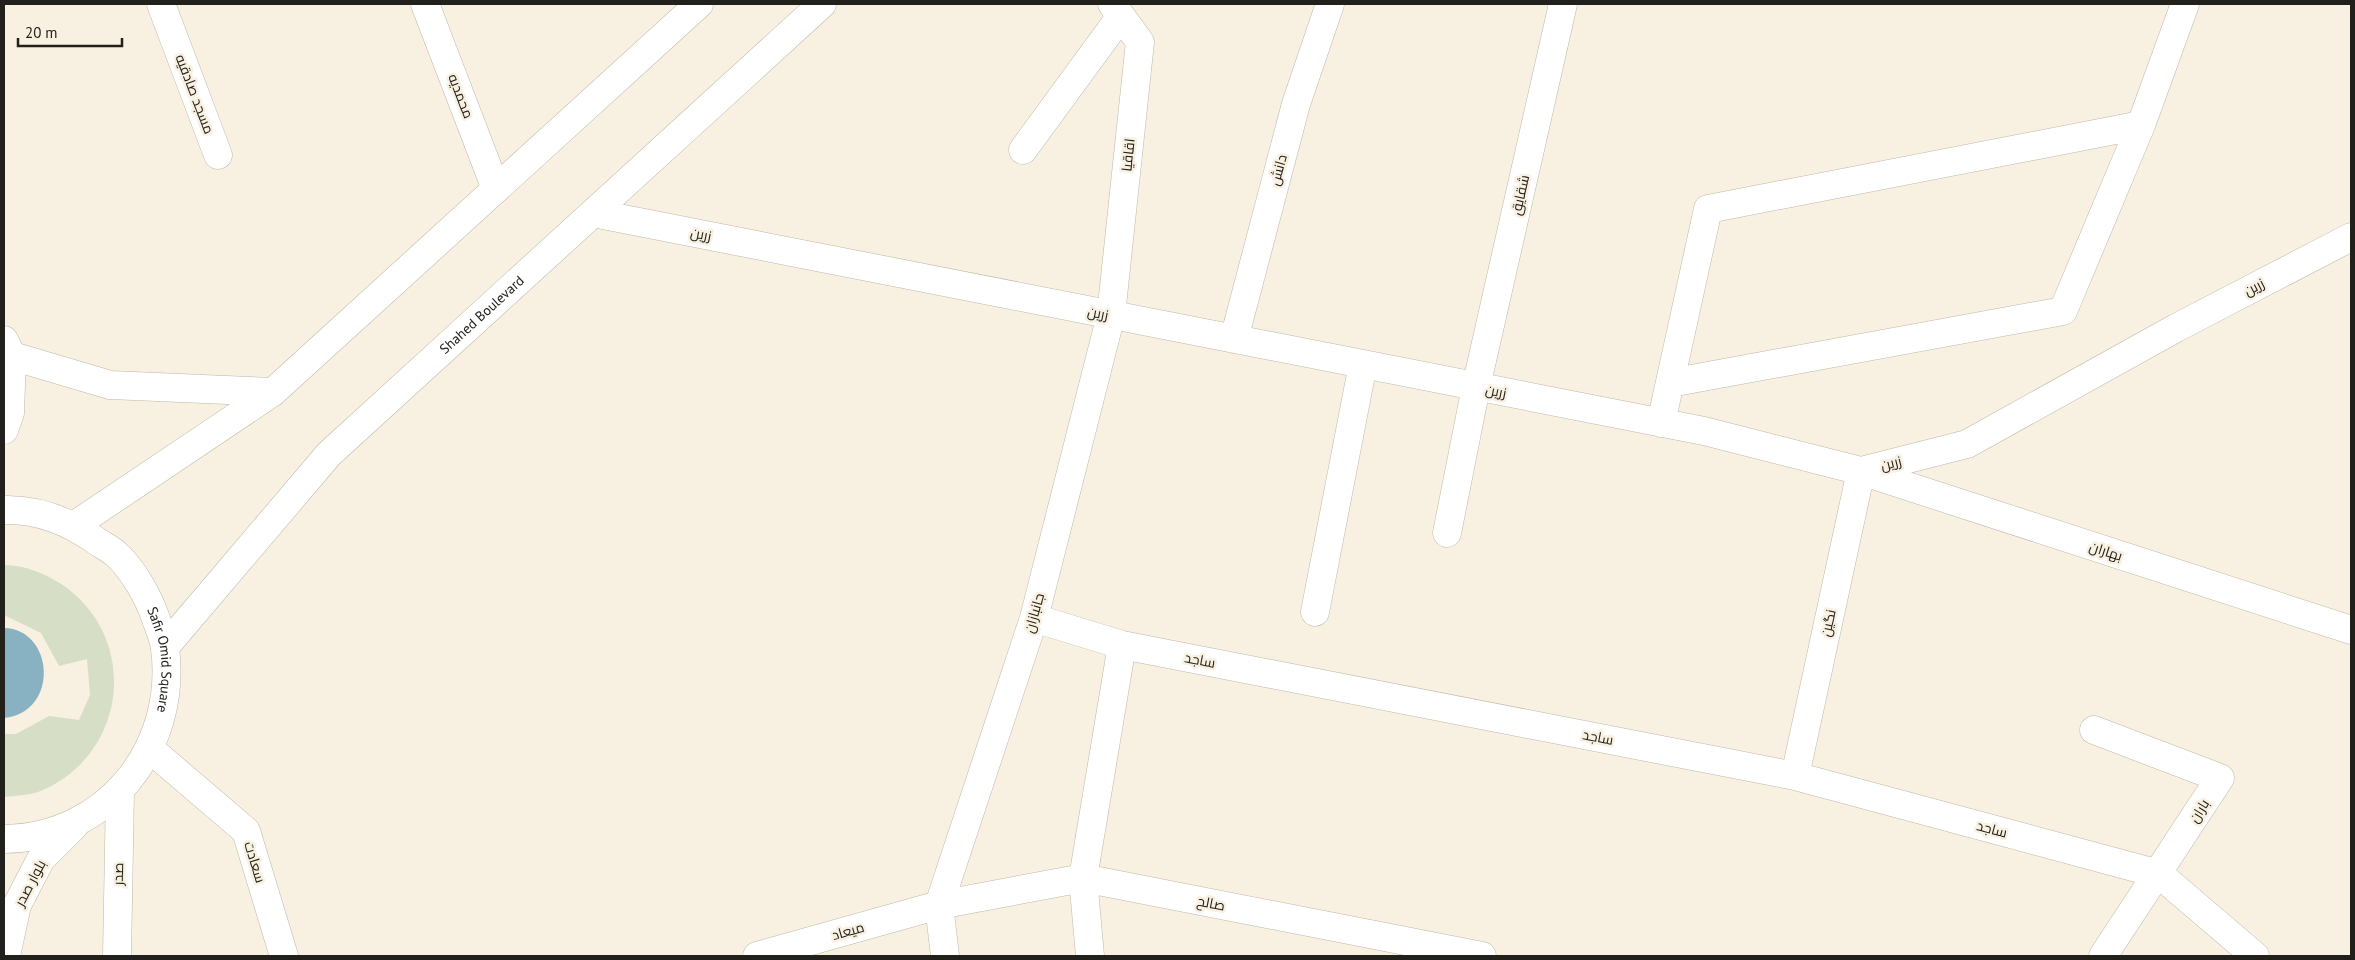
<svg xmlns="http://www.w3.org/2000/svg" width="2355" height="960" viewBox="0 0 2355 960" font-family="'PT Sans',Cairo,sans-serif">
	<rect width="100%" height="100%" fill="#f8f0e0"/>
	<path fill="#d6dec6" d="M4 565C26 565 49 575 67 588 141 644 125 758 38 792 28 795 14 796 4 797V734H16L49 716 79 720 90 695 87 659 59 666 41 633 4 615Z"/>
	<path fill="#88b2c1" d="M4 628C54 629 60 712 4 718Z"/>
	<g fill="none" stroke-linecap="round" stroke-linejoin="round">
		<defs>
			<path id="minor" d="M161 4 218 155
				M425 4 496 189
				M1023 150 1121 16
				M593 213 1704 431 1861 471 2351 630
				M1234 339 1296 104 1330 4
				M4 340 12 356 10 413 4 430
				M1670 383 2063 311 2141 125
				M1661 423 1708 209 2141 125 2185 4
				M1861 471 1967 444 2176 328 2351 237
				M1447 533 1476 387 1563 4
				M1315 612 1363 364
				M1034 618 1122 645 1795 776 2159 874 2255 956
				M2094 730 2220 778 2103 956
				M150 749 246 831 284 956
				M1795 776 1861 471
				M117 956 120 792
				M757 956 939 905 1083 878 1482 956
				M945 956 939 905 1034 618 1111 315 1140 42 1112 4
				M1090 956 1083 878 1122 645"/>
			<g id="major">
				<path d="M12 356 110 385 273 392"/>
				<path id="s1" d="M4 510C37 509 68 521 95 540 102 545 111 549 117 555 134 571 149 598 156 619 159 628 164 639 165 648 178 749 106 838 4 839"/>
				<path d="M75 525 273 392 699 4"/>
				<path id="s2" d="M165 647 329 454 822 4"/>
				<path d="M6 956 17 905 41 859 74 826"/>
			</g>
		</defs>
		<use href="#minor" stroke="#bfb7a8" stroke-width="29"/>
		<use href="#major" stroke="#bfb7a8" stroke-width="29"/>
		<use href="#minor" stroke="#fff" stroke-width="28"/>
		<use href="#major" stroke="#fff" stroke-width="28"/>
	</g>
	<g text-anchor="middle" stroke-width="5" stroke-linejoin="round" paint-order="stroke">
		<g font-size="14" fill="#22201a" stroke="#f8f0e0">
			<text transform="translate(195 94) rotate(69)" y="5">مسجد صادقیه</text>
			<text transform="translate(461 96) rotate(69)" y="5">محمدیه</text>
			<text transform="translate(1128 155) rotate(-84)" y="5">اقاقیا</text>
			<text transform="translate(1278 170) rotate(-75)" y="5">دانش</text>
			<text transform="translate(1520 195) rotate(-77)" y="5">شقایق</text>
			<text transform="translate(701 234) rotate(11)" y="5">زرین</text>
			<text transform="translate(2254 287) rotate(-28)" y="5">زرین</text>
			<text transform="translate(1098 313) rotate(11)" y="5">زرین</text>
			<text dy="5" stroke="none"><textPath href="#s2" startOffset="460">Shahed Boulevard</textPath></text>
			<text transform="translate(1496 391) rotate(11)" y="5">زرین</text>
			<text transform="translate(1891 463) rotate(-14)" y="5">زرین</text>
			<text transform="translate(2106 551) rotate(18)" y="5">بهاران</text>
			<text transform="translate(1034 613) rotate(-74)" y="5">جانبازان</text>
			<text transform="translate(1828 623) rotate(-78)" y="5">نگین</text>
			<text dy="5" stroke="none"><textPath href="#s1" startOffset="241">Safir Omid Square</textPath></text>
			<text transform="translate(1200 660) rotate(11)" y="5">ساجد</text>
			<text transform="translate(1598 737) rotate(11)" y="5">ساجد</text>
			<text transform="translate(2199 811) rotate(-58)" y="5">باران</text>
			<text transform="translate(1992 829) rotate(15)" y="5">ساجد</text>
			<text transform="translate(255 862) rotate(73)" y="5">سعادت</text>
			<text transform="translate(118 874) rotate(-89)" y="5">صدر</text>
			<text transform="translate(30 883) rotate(-62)" y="5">بلوار صدر</text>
			<text transform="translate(1211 903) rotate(11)" y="5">صالح</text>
			<text transform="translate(848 931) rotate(-16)" y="5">میعاد</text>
		</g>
	</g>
	<rect width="2355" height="960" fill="none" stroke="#22201a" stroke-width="10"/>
	<path d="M18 38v8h104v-8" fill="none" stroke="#22201a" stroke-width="2.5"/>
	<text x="25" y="38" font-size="15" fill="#22201a" stroke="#f8f0e0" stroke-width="4" paint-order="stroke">20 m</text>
</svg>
